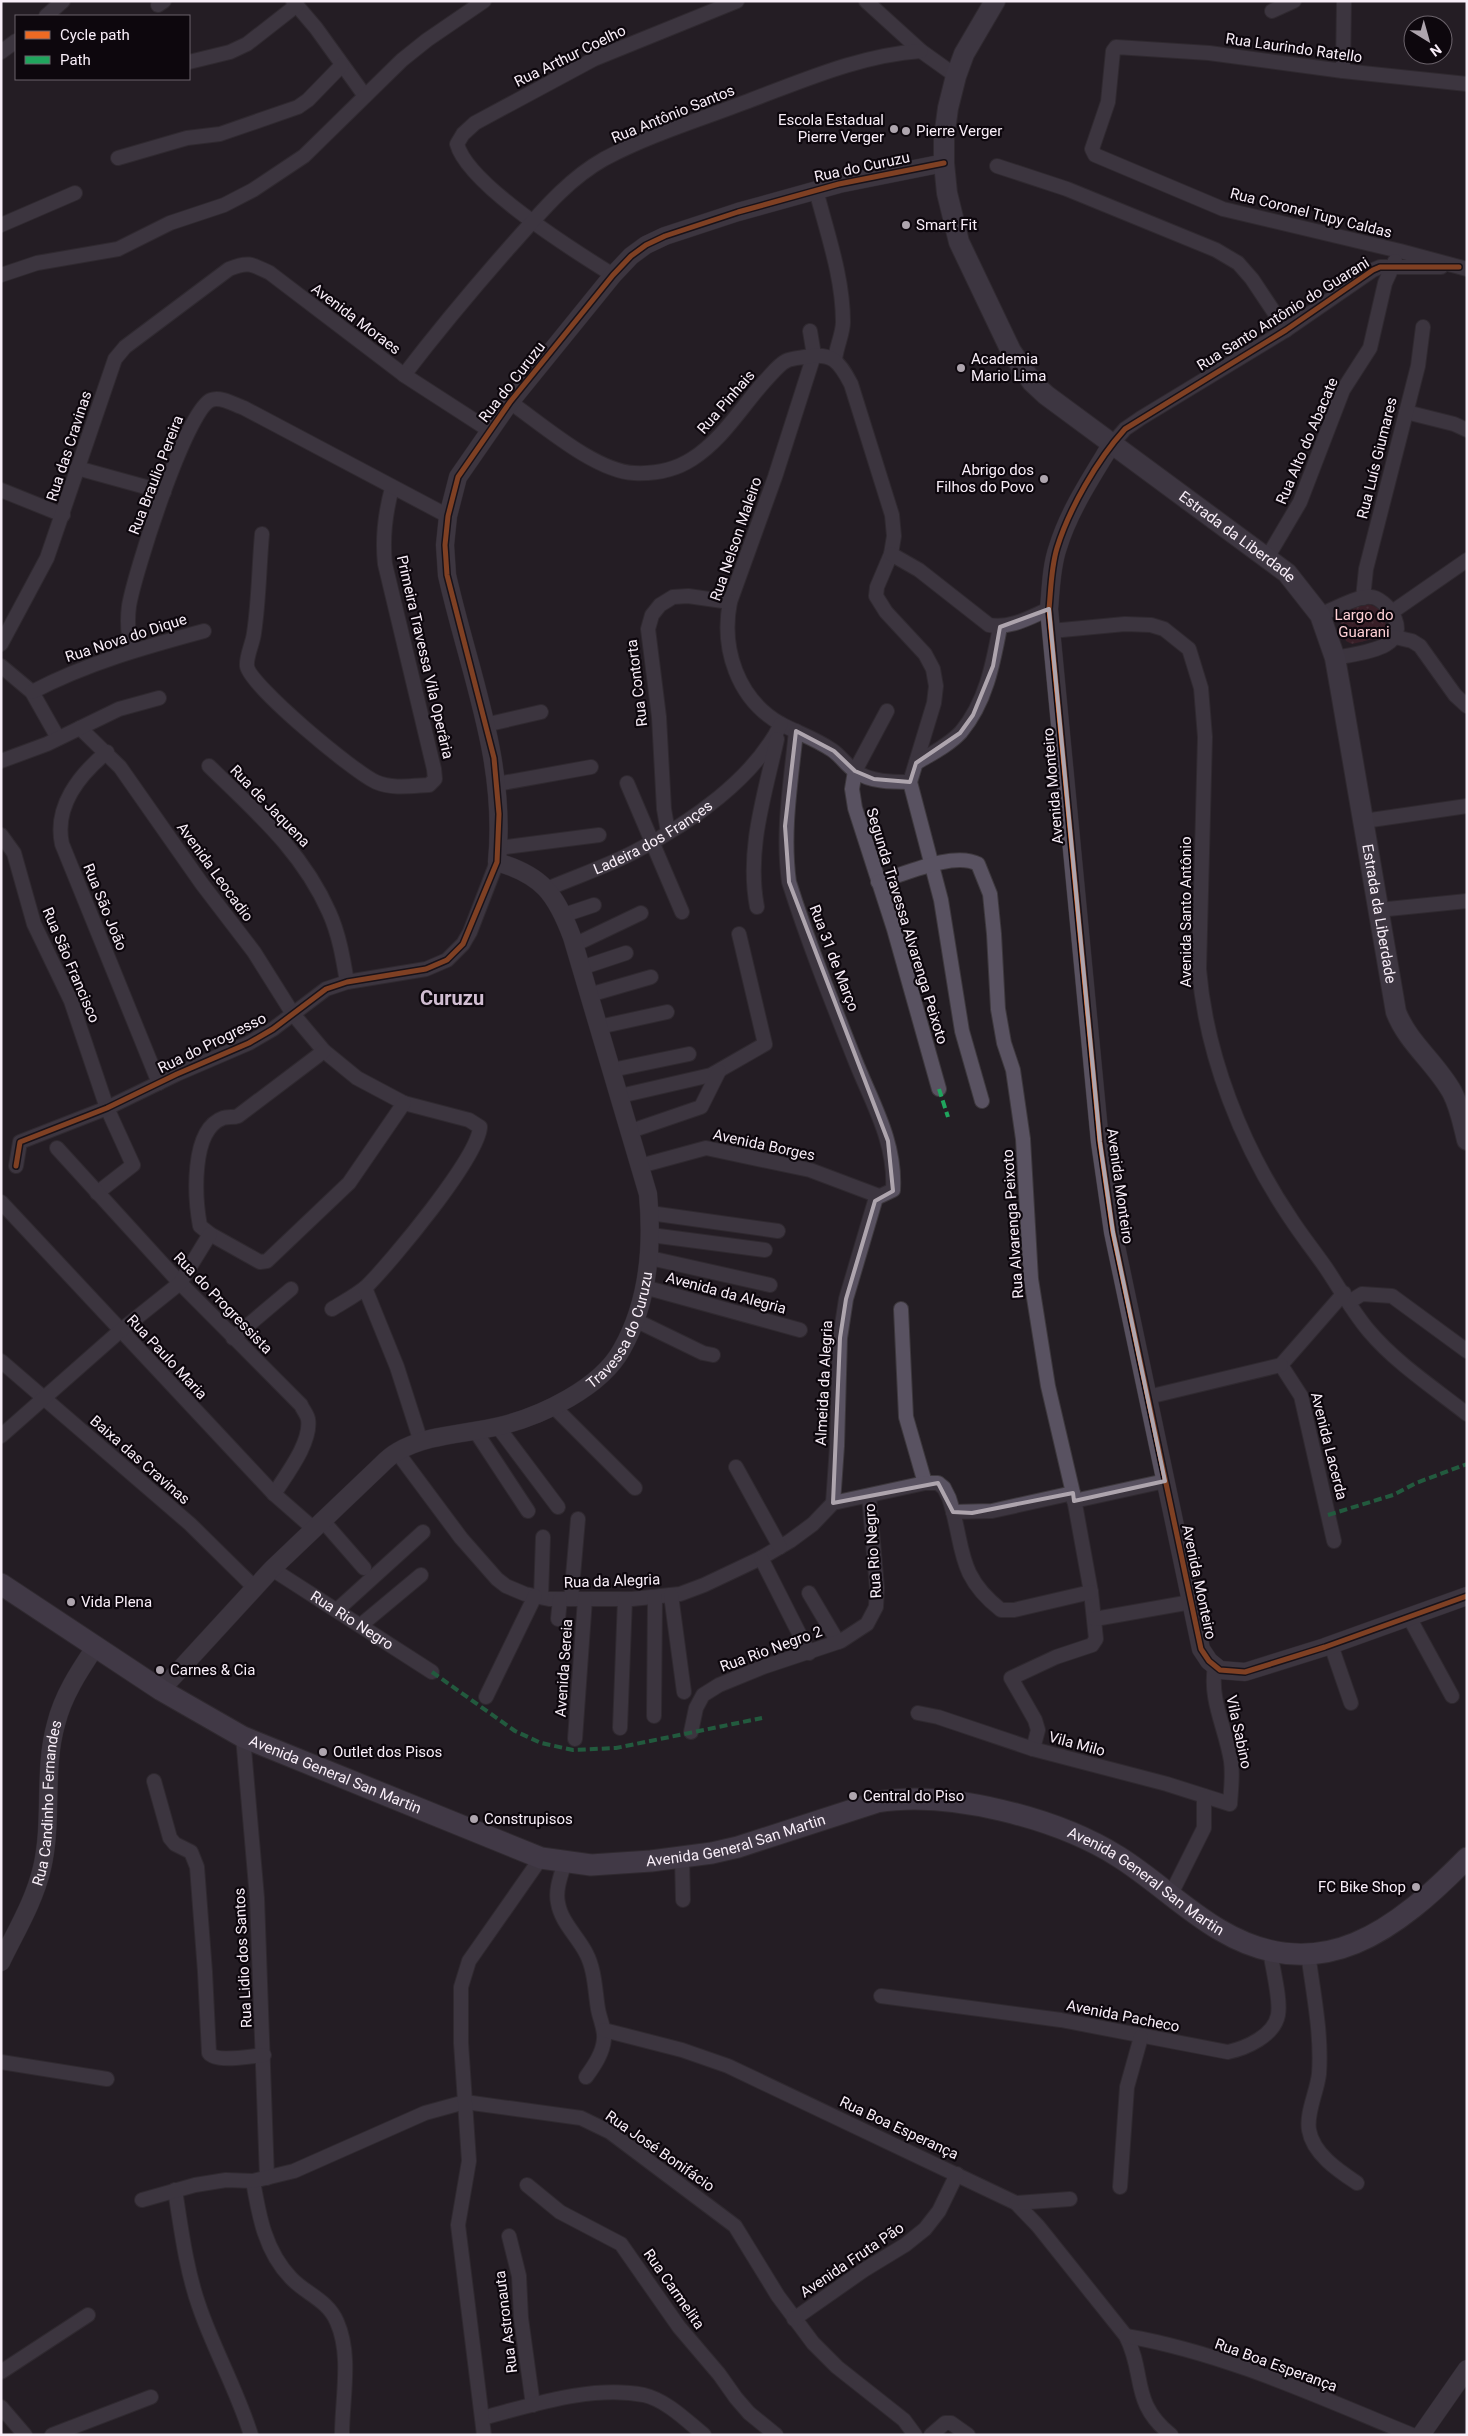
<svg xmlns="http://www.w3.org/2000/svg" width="1468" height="2436" viewBox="0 0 1468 2436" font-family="Roboto,sans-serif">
	<defs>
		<pattern id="park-dots" width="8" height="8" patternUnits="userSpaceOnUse" patternTransform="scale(1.25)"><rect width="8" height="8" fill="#53232d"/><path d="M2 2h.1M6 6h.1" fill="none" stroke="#6c434c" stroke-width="1.8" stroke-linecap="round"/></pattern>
	</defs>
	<rect width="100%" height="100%" fill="#241e24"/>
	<path fill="url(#park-dots)" d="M1368 604C1382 608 1385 615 1386 629L1381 637 1352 644 1346 641 1340 621 1341 614 1359 605Z"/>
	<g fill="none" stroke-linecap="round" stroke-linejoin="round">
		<defs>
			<g id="minor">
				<path d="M293 1 316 28 365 96"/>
				<path d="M866 1 921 51 956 76"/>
				<path d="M158 5 164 1"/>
				<path d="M1272 11 1294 1"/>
				<path d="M46 16 63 1"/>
				<path d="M1 52 16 41"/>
				<path d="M189 62 230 52 247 44 297 5"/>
				<path d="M1343 71 1344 1"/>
				<path d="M1467 84 1343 71 1209 53 1116 47 1113 51 1108 102 1092 149 1095 155 1223 209 1400 251 1467 269"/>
				<path d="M118 158 187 138 220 134 298 107 308 100 342 65"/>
				<path d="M997 166 1067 189 1216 250 1238 263 1252 279 1286 330"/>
				<path d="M816 190C827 233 843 277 843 322 843 334 836 347 835 360"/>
				<path d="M1 225 75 193"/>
				<path d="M1 275 37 263 118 249 170 223 224 205 253 190 304 156 402 60 427 40 484 1"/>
				<path d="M613 275C576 252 468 185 457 144L463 134 475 123 594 59 737 1"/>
				<path d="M810 331 814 355 775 477 730 602C721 648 737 699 781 724 798 733 816 739 832 750 841 756 846 765 855 771 870 782 892 782 910 782"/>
				<path d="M404 375C437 332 472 290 508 249 537 217 565 181 604 159 651 134 702 119 751 100 807 79 862 55 921 51"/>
				<path d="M510 402C543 425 595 471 634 473 654 474 675 470 692 459 722 440 741 408 764 382 771 375 778 365 786 361 792 358 799 358 805 357 832 352 839 361 851 384L892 515 894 536 891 554 877 587 876 596 886 612 925 654 933 669 936 686 934 703 910 782 941 900 962 1031 982 1101"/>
				<path d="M1406 412 1454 424 1467 430"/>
				<path d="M1111 445 1125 429 1141 418 1286 330 1373 270 1380 267H1441"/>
				<path d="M77 468 164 492"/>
				<path d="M1 490 63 515"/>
				<path d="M262 534C259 567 259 600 254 633 253 643 246 656 247 666 249 685 355 773 376 782 392 789 411 786 429 785L435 779 434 769 385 564C382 537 385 514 392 488"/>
				<path d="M891 554 919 570 989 625C1011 629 1030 617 1049 609"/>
				<path d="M1267 558 1300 502 1343 390 1370 348 1385 283 1395 261"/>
				<path d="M1363 598 1366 569 1418 366 1423 327"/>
				<path d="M1392 612 1467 560"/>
				<path d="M1320 615C1332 610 1359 595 1371 597 1378 597 1389 607 1392 613 1414 650 1357 653 1335 658"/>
				<path d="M1051 631 1125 624 1151 625 1164 629 1189 649 1201 688 1205 737 1199 969C1206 1055 1242 1147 1291 1219 1302 1236 1315 1252 1326 1268 1340 1289 1353 1312 1369 1331 1396 1363 1434 1388 1467 1414"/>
				<path d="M1395 637 1412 641 1420 646 1455 695 1467 706"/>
				<path d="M1 644 47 558 115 359 125 347 229 269C248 261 252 264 270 273L404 375 489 430"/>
				<path d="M132 651C128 636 127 621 129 606 134 575 186 410 211 400 221 396 235 405 244 408L448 516"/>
				<path d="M1 666 32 692 58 738"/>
				<path d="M32 692C87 663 145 647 204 631"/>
				<path d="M887 711 855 771 852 789 855 808 894 929 939 1089"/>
				<path d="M485 725 541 712"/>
				<path d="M80 728 120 767 202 884 254 952 293 1014 324 1051 357 1078 404 1103 469 1120 480 1127C478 1158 391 1262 367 1286 357 1295 343 1302 332 1309"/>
				<path d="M796 731C791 782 782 831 789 882 808 942 832 1002 855 1060 872 1103 896 1142 893 1190L876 1198 875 1201 846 1299 840 1338 837 1446 833 1503"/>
				<path d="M107 752C79 775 54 807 62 844L159 1083"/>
				<path d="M1 761 47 744 119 709 159 698"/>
				<path d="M916 763C931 754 949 745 961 732 986 702 993 664 1000 627"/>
				<path d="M209 766C256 812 302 851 329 912 339 934 343 958 347 982"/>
				<path d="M627 783 682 912"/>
				<path d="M497 784 591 767"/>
				<path d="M1364 821 1467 806"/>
				<path d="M668 832 664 809 659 717 648 629 652 615 660 605 673 597 688 596 730 602"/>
				<path d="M1 835 14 853 34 924 71 1001 107 1108 133 1165 97 1193"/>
				<path d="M498 848 599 835"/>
				<path d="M878 882C905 874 954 851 978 864L990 894 994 934 998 1009 1004 1043 1013 1070 1023 1139 1031 1279 1048 1386 1073 1493 1091 1592 1096 1639 1092 1645 1056 1657 1011 1678 1035 1720 1038 1730 1033 1749"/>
				<path id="s1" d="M547 889C577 876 608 866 636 851 690 823 754 779 781 724"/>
				<path d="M757 907C746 850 765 794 777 739"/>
				<path d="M1378 910 1467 901"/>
				<path d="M564 915 594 905"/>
				<path d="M574 945 641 913"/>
				<path d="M581 968 626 953"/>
				<path d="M589 995 651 977"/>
				<path d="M599 1027 667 1012"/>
				<path d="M324 1051 238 1116C233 1118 228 1116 223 1118 190 1130 195 1199 200 1226L210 1234 260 1262 267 1261 349 1183 404 1103"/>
				<path d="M612 1070 689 1054"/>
				<path d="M620 1096 711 1075 765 1044 739 934"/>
				<path d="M631 1131 701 1107 719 1071"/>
				<path d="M57 1148 180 1283 301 1405C303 1410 307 1414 308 1419 312 1442 286 1475 274 1494"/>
				<path d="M16 1166 20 1142 107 1108 177 1074 249 1043 273 1029 326 989 347 982 426 969 447 960 463 944 470 932 497 862"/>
				<path d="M640 1166 706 1148 810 1170 879 1196"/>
				<path d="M1 1202 274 1494 314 1529"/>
				<path d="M650 1213 778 1231"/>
				<path d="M651 1235 765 1250"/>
				<path d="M650 1258 770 1285"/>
				<path d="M644 1287 800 1330"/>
				<path d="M365 1288 397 1367 421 1442"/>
				<path d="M1349 1302 1362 1294 1392 1296 1467 1351"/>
				<path d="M901 1309 906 1417 925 1483H938L944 1488 949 1498C965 1546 955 1574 1001 1610H1014L1091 1592"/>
				<path d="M635 1320 703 1353 713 1355"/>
				<path d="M233 1338 291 1289"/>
				<path d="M1 1361 190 1524 255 1588"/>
				<path d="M1281 1365 1301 1396 1334 1541"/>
				<path d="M1281 1365 1344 1293"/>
				<path d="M1148 1397 1281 1365"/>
				<path d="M553 1406 635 1488"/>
				<path d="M498 1427 558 1507"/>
				<path d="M476 1432 528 1511"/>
				<path d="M1 1436 120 1331 180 1283 210 1234"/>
				<path d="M397 1452 461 1538 497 1579 506 1586 525 1594 549 1599H632L680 1594 704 1585 761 1558 790 1541 813 1524 833 1503 925 1483"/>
				<path d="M736 1467 780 1547"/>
				<path d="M1074 1501 1165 1481"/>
				<path d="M953 1512 992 1511 1073 1493"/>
				<path d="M323 1521 364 1568"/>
				<path d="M761 1558 809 1653"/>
				<path id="s2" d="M272 1569 432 1672"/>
				<path d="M809 1593 838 1642"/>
				<path d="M671 1595 684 1692"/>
				<path d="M541 1597 543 1537"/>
				<path d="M571 1599 578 1519"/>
				<path d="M337 1610 423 1532"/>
				<path d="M1409 1617 1452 1696"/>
				<path d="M558 1619 560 1599"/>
				<path d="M1095 1619 1191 1602"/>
				<path d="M361 1625 421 1575"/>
				<path d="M1331 1645 1351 1703"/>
				<path d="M486 1697 535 1596"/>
				<path d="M918 1713 938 1717 1033 1749 1167 1784 1230 1804C1231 1789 1233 1776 1231 1761 1226 1729 1209 1699 1215 1667"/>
				<path d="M654 1716 655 1597"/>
				<path d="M620 1728 625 1599"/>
				<path d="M691 1732 696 1708 703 1695 719 1685 763 1667 841 1641 867 1624 876 1607 877 1588 869 1496"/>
				<path d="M243 1737 257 1898 267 2178"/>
				<path d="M575 1739 585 1599"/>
				<path d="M154 1781 170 1838 175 1844 191 1852 197 1867 205 1972 209 2053C216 2063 251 2056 264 2055"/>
				<path d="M682 1857 683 1900"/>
				<path d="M565 1862C561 1875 555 1890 558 1903 561 1922 578 1937 586 1953 595 1970 595 1991 598 2009 600 2020 605 2029 604 2039 603 2053 594 2066 586 2077"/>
				<path d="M1171 1894 1204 1828V1796"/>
				<path d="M1308 1953C1313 1992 1322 2034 1319 2074 1317 2092 1306 2113 1309 2130 1313 2154 1339 2171 1357 2183"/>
				<path d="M881 1996 1061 2020 1228 2052C1246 2048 1274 2036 1278 2015 1281 1999 1272 1967 1270 1950"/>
				<path d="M604 2030 682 2050 728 2066 1016 2203 1038 2226 1126 2336C1146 2375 1130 2402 1171 2435"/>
				<path d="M1 2062 107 2079"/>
				<path d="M253 2181C259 2216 265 2251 291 2278 306 2294 328 2300 337 2322 352 2356 342 2398 342 2435"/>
				<path d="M527 2185 560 2212 621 2244 679 2327 719 2374 736 2398 749 2413 776 2435"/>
				<path d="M1120 2187 1127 2087 1141 2037"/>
				<path d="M175 2190C181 2228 186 2269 199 2306 214 2350 237 2390 251 2435"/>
				<path d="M142 2200 195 2185 226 2180 253 2181 294 2171 425 2113 465 2102 581 2118 610 2132 735 2226 778 2296 813 2343 837 2367 904 2420 915 2435"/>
				<path d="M1016 2203 1070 2199"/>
				<path d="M509 2236 519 2276 521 2318 533 2405"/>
				<path d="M794 2319 864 2270 905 2245 925 2229 939 2211 957 2174"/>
				<path d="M1126 2336C1225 2353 1319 2397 1412 2435"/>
				<path d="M1 2372 88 2315"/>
				<path d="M1 2407 25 2435"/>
				<path d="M482 2418C533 2405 591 2385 644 2395 666 2400 687 2421 704 2435"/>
				<path d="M52 2435 151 2397"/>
				<path d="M484 2435 458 2225 469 2161 461 2043V1987L469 1961 541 1858"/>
				<path d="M931 2435 945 2423H951L968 2435"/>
			</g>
			<g id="tertiary">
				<path d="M1111 445C1091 478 1069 511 1058 547 1051 567 1051 588 1049 609L1100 1142 1113 1232 1201 1649 1209 1661 1220 1670 1245 1672 1325 1647 1467 1596"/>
				<path id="s3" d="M161 1690 272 1569 380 1466C385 1461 391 1455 397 1452 427 1434 467 1434 500 1426 541 1416 601 1388 622 1349 649 1301 653 1247 648 1194L572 937C556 894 542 875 497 862 507 760 469 673 447 575L445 545 448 516 458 477 510 402 613 275 631 256 646 245 665 236 738 212 839 184 944 163"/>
				<path id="s4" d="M1 1962C16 1931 34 1902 42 1868 53 1821 43 1770 56 1724 63 1695 80 1670 96 1646"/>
				<path d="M1421 2435 1467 2369"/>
			</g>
			<g id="secondary">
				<path id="s5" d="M995 1 964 54 956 76 948 108 944 138V163L947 193 959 242 1011 351 1032 382 1046 395 1287 573 1320 615 1335 658 1341 692 1396 1012C1408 1043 1436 1063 1452 1092 1460 1107 1463 1124 1467 1140"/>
			</g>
			<g id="primary">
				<path id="s6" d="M1 1584 161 1690 243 1737 541 1858 591 1865 651 1861 712 1853 738 1847 877 1802C949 1790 1057 1818 1119 1857 1154 1879 1184 1909 1220 1930 1321 1990 1397 1929 1467 1858"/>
			</g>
		</defs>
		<use href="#minor" stroke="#3d383d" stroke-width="16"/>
		<use href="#tertiary" stroke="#3d383d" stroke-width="19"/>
		<use href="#secondary" stroke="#3d383d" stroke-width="22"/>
		<use href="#primary" stroke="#3d383d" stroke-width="23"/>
		<use href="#minor" stroke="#595261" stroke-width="14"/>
		<use href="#tertiary" stroke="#595261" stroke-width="18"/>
		<use href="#secondary" stroke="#5b5465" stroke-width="20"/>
		<use href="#primary" stroke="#645b6f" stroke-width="21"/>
		<path stroke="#20a55d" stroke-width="4" stroke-dasharray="8 4" stroke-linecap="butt" d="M939 1089 948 1117
			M1328 1515 1393 1495 1416 1483 1467 1464
			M432 1672 515 1731 541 1743 573 1750 616 1748 762 1718"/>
		<defs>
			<path id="cycleway" d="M1459 267H1380L1373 270 1286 330 1125 429C1097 460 1069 509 1057 548 1051 568 1051 588 1049 609L1100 1142 1113 1232 1201 1649 1209 1661 1220 1670 1245 1672 1325 1647 1467 1596
				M16 1166 20 1142 107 1108 177 1074 249 1043 273 1029 326 989 347 982 426 969 447 960 463 944 497 862 499 814 494 758 447 575 445 545 448 516 458 477 510 402 613 275 631 256 646 245 665 236 738 212 839 184 944 163"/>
		</defs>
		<use href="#cycleway" stroke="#0d070d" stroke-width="8"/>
		<use href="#cycleway" stroke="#ed6a23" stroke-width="5"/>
	</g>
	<path d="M0 0H1468V2436H0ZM1049 609 1100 1142 1113 1232 1165 1481 1074 1501 1073 1493 972 1513 953 1512 938 1483 833 1503 840 1338 846 1299 875 1201 893 1191 888 1141 789 882 785 826 796 731 834 751 855 771 874 779 910 782 916 763 960 733 973 715 993 666 1000 627Z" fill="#241e24" fill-opacity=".55" fill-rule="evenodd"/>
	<path fill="none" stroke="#aea5ae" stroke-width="4" stroke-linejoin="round" d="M1049 609 1100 1142 1113 1232 1165 1481 1074 1501 1073 1493 972 1513 953 1512 938 1483 833 1503 840 1338 846 1299 875 1201 893 1191 888 1141 789 882 785 826 796 731 834 751 855 771 874 779 910 782 916 763 960 733 973 715 993 666 1000 627Z"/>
	<g fill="#aea5ae" stroke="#0d070d" stroke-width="2">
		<circle cx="894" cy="129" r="5"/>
		<circle cx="906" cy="131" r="5"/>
		<circle cx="906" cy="225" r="5"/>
		<circle cx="961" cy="368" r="5"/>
		<circle cx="1044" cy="479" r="5"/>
		<circle cx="71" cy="1602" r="5"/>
		<circle cx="160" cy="1670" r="5"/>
		<circle cx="323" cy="1752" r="5"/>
		<circle cx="853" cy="1796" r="5"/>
		<circle cx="474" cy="1819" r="5"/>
		<circle cx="1416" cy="1887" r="5"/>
	</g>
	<g text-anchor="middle" stroke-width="4.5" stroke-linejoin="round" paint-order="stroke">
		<g font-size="15" fill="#f8eef8" stroke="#0d070d">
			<text transform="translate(1294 48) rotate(8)" y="5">Rua Laurindo Ratello</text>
			<text transform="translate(570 56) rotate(-26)" y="5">Rua Arthur Coelho</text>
			<text transform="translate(673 114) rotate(-22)" y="5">Rua Antônio Santos</text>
			<text transform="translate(862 167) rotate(-12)" y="5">Rua do Curuzu</text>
			<text transform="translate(1311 213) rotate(14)" y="5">Rua Coronel Tupy Caldas</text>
			<text transform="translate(1283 314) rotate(-32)" y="5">Rua Santo Antônio do Guarani</text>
			<text transform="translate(356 319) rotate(37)" y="5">Avenida Moraes</text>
			<text transform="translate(512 382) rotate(-52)" y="5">Rua do Curuzu</text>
			<text transform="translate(726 402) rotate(-49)" y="5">Rua Pinhais</text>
			<text transform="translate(1307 441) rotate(-67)" y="5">Rua Alto do Abacate</text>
			<text transform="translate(69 446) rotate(-72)" y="5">Rua das Cravinas</text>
			<text transform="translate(1377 458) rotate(-76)" y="5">Rua Luís Giumares</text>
			<text transform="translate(156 475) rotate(-69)" y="5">Rua Braulio Pereira</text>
			<text dy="5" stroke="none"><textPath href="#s5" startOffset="669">Estrada da Liberdade</textPath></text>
			<text transform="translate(736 539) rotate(-71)" y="5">Rua Nelson Maleiro</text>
			<text transform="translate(126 638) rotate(-18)" y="5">Rua Nova do Dique</text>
			<text transform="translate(425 657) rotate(77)" y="5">Primeira Travessa Vila Operâria</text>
			<text transform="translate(637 683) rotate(-97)" y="5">Rua Contorta</text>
			<text transform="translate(1053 786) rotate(-95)" y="5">Avenida Monteiro</text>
			<text transform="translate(270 806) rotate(46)" y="5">Rua de Jaquena</text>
			<text dy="5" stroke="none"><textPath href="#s1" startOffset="118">Ladeira dos Françes</textPath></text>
			<text transform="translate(215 872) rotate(54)" y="5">Avenida Leocadio</text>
			<text transform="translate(105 907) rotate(68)" y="5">Rua São João</text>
			<text transform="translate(1186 912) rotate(-90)" y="5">Avenida Santo Antônio</text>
			<text dy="5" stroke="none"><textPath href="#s5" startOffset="1089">Estrada da Liberdade</textPath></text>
			<text transform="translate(907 926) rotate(73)" y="5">Segunda Travessa Alvarenga Peixoto</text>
			<text transform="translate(834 958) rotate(69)" y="5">Rua 31 de Março</text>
			<text transform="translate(71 965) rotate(67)" y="5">Rua São Francisco</text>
			<text transform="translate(212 1043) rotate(-26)" y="5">Rua do Progresso</text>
			<text transform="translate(764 1145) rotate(12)" y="5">Avenida Borges</text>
			<text transform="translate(1120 1186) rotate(82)" y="5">Avenida Monteiro</text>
			<text transform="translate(1013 1224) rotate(-94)" y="5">Rua Alvarenga Peixoto</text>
			<text transform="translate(726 1293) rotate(15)" y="5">Avenida da Alegria</text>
			<text transform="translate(223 1303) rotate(46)" y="5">Rua do Progressista</text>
			<text dy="5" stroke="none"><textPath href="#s3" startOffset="606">Travessa do Curuzu</textPath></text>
			<text transform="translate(167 1357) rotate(47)" y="5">Rua Paulo Maria</text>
			<text transform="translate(824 1383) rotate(-87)" y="5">Almeida da Alegria</text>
			<text transform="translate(1329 1446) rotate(76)" y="5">Avenida Lacerda</text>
			<text transform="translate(140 1460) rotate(41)" y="5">Baixa das Cravinas</text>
			<text transform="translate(873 1551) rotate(-94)" y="5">Rua Rio Negro</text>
			<text transform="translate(612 1581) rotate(-2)" y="5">Rua da Alegria</text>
			<text transform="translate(1199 1582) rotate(78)" y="5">Avenida Monteiro</text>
			<text dy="5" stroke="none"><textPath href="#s2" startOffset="95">Rua Rio Negro</textPath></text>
			<text transform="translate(771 1649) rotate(-20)" y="5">Rua Rio Negro 2</text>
			<text transform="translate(564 1668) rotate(-86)" y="5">Avenida Sereia</text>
			<text transform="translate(1239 1732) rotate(78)" y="5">Vila Sabino</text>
			<text transform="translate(1077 1744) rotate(15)" y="5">Vila Milo</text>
			<text dy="5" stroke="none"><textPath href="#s6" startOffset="386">Avenida General San Martin</textPath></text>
			<text dy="5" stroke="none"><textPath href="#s4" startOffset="168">Rua Candinho Fernandes</textPath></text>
			<text dy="5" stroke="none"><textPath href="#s6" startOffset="806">Avenida General San Martin</textPath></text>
			<text dy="5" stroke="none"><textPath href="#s6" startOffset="1241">Avenida General San Martin</textPath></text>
			<text transform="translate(243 1958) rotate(-93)" y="5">Rua Lidio dos Santos</text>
			<text transform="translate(1123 2016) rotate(11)" y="5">Avenida Pacheco</text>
			<text transform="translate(899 2128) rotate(25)" y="5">Rua Boa Esperança</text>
			<text transform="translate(660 2151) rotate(35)" y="5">Rua José Bonifácio</text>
			<text transform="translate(852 2260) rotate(-34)" y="5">Avenida Fruta Pão</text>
			<text transform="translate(674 2289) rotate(55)" y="5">Rua Carmelita</text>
			<text transform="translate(506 2322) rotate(-97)" y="5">Rua Astronauta</text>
			<text transform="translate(1276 2365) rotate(20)" y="5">Rua Boa Esperança</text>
		</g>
		<g font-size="15" fill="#f8eef8" stroke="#0d070d" text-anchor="start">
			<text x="884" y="125" text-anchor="end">Escola Estadual<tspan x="884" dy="17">Pierre Verger</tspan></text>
			<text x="916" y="136">Pierre Verger</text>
			<text x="916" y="230">Smart Fit</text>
			<text x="971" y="364">Academia<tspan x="971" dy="17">Mario Lima</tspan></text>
			<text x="1034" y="475" text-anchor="end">Abrigo dos<tspan x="1034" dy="17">Filhos do Povo</tspan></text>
			<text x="81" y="1607">Vida Plena</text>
			<text x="170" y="1675">Carnes &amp; Cia</text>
			<text x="333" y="1757">Outlet dos Pisos</text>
			<text x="863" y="1801">Central do Piso</text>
			<text x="484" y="1824">Construpisos</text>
			<text x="1406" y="1892" text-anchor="end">FC Bike Shop</text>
		</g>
		<g font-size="15" fill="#fed0d5" stroke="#0d070d">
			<text x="1364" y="620">Largo do<tspan x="1364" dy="17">Guarani</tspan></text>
		</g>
		<g font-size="20" font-weight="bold" fill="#d1bed2" stroke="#0d070d">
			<text x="452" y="1005">Curuzu</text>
		</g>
	</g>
	<rect width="1468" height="2436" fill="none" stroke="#f8eef8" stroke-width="5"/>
	<rect x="15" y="15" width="175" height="65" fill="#0d070d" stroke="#6b636b"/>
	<rect x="25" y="31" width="25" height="8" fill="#ed6a23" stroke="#6b636b"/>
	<text x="60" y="40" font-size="15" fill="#f8eef8">Cycle path</text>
	<rect x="25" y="56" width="25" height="8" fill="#20a55d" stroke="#6b636b"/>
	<text x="60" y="65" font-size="15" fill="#f8eef8">Path</text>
	<g transform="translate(1428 40) rotate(143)"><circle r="24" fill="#0d070d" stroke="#6b636b"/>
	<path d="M0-4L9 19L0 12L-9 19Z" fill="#aea5ae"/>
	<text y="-8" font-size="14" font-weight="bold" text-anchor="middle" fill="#f8eef8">N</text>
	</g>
</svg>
